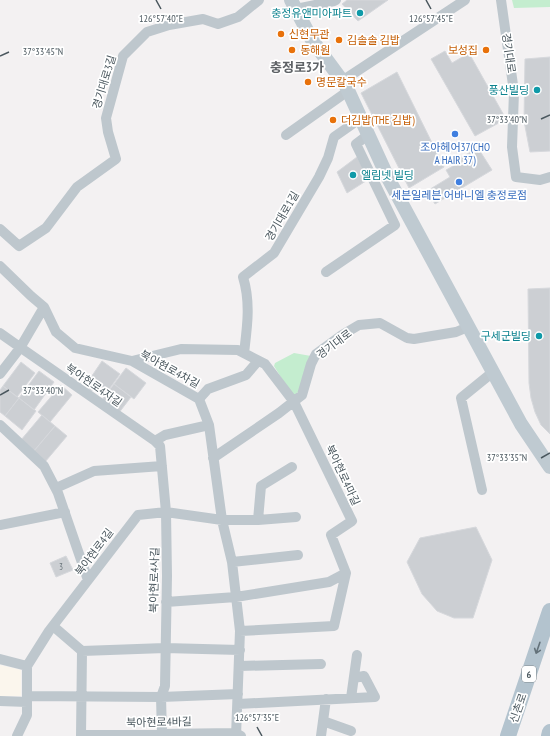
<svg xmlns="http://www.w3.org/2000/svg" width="550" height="736" font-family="'PT Sans Narrow','Noto Sans KR',sans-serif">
  <rect width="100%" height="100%" fill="#f3f1f2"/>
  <path fill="#fbf6ed" d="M0,665L21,670V696H0Z"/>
  <path fill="#c4edcf" d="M512,0H550V7L514,8Z
    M294,353L311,356L300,390L293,397L274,366L275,363Z"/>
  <path fill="#cccfd3" stroke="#d6d8dc" d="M347,0H388L358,21L342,4Z
    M445,51L452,63L469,53L506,119L475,136L431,59Z
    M550,57V151L530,152L524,121L525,59Z
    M397,72L444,167L409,188L361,93Z
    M478,148L492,170L435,204L427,191L450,177L446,170L462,161L460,158Z
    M357,157L369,179L347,193L337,172Z
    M550,288V434L541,425L535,412L531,398L529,383L528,289Z
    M102,361L120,374L105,395L103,393L102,395L93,389L92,391L85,386Z
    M21,362L35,373L17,397L3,386Z
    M126,368L146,383L134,399L114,384Z
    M39,371L54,382L34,410L19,398Z
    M114,384L131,397L118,414L101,401Z
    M61,385L72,395L50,422L38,412Z
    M3,386L19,398L5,416L0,412V390Z
    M19,398L36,411L22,430L5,416Z
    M42,415L55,426L34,451L21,440Z
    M55,426L67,436L45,462L33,452Z
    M476,527L492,560L473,618H454L437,611L422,594L407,562L420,538Z
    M66,556L73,570L56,577L50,563Z"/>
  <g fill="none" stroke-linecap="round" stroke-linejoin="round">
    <path stroke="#bec7cd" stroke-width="10" d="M501,0L514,92L512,147L516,177L540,180L550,177
      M296,9L334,1L336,0
      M342,81L465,0
      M286,135L348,91
      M0,229L19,246L46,228L77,187L116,159L108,132L106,118L123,56L147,32L169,25L203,19L218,24L238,17L259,0
      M0,266L31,296L44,307L56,332L75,348L132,361L199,399
      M326,272L395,225L356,144L368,135
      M0,333L24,350L155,441L160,446L166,512L167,576L165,686L161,697L162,734
      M244,353C247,328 251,303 243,277L274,253L319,177L328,158L334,137L361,118
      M132,361L181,349L238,350L265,364L294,402L352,521L331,535L346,573L334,626L240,631
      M0,374L20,348L44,307
      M199,399L209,425L222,520L232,562L240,631L236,736
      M199,399L208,389L246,375L258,361
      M0,425L44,466L58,493L88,580
      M155,441L165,435L209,425
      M213,458L279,413L302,395L311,364L316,354L342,335L359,325L380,323L407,338L414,339L456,332L468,327
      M56,488L94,471L162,466
      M482,490L461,398L493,372
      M258,520L261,486L292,467
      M0,525L65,512
      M232,562L298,555
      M166,602L236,597L329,582L346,573
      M53,626L82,651L81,736
      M82,651L165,648L240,650
      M0,659L27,666
      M239,666L321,664
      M27,696L161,697L238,694
      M351,698L357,655
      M0,701L27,702
      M238,704L375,697L364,676L354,678
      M323,721L351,731
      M82,735L236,733L241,736
      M17,736L27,715V666L49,631L138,515L166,512L222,520H258L296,517
      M321,736L326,699"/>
    <path stroke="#bfcad1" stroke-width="14" d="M291,0L312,40L346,86L388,178L521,424L550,467"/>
    <path stroke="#b3c3ce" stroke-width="16" d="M508,736L550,611
      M549,736L550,732"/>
  </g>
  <defs><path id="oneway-shaft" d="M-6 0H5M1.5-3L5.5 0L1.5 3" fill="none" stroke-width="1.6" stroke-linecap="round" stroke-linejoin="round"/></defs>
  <use stroke="#64727a" href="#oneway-shaft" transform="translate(538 648) rotate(109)"/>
  <path fill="none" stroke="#4a575e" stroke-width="1.5" d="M156,0L161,9M426,0L431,9M0,56L9,52M541,119L550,115M0,395L9,390M541,458L550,453M257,727L262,736"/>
  <g fill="#0f9aa8" stroke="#fff" stroke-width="1.5">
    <circle cx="360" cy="13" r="4"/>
    <circle cx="537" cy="90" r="4"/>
    <circle cx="353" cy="175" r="4"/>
    <circle cx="539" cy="336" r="4"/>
  </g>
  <g fill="#e8710a" stroke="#fff" stroke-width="1.5">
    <circle cx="281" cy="34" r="4"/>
    <circle cx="339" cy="40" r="4"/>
    <circle cx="292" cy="50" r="4"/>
    <circle cx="486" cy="50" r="4"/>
    <circle cx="308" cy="82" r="4"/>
    <circle cx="333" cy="120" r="4"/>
  </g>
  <g fill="#3f7fe0" stroke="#fff" stroke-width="1.5">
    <circle cx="455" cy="134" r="4"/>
    <circle cx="459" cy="182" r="4"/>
  </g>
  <g text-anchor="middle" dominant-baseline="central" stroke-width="3.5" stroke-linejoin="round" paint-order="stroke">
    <g font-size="9" fill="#6a757b">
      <text x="61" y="566">3</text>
    </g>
    <rect fill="#fff" stroke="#80898e" stroke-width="1" x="522" y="666" width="14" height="16" rx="3"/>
    <g font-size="10" font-weight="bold" fill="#4a575e">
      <text x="529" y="674">6</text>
    </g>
    <g font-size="11" fill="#0d838f" stroke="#fff" text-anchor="end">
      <text x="352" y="13">충정유앤미아파트</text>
      <text x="529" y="90">풍산빌딩</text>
      <text x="361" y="175" text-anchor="start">엘림넷 빌딩</text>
      <text x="531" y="336">구세군빌딩</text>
    </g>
    <g font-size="11" fill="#c56008" stroke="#fff" text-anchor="start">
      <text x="289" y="34">신현무관</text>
      <text x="347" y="40">김솔솔 김밥</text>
      <text x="300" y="50">동해원</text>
      <text x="478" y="50" text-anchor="end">보성집</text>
      <text x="316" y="82">명문칼국수</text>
      <text x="341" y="120">더김밥(THE 김밥)</text>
    </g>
    <g font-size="11" fill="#4a575e" stroke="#fff">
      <text transform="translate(509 53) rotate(82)">경기대로</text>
      <text transform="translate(104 82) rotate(-73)">경기대로3길</text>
      <text transform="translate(282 216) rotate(-60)">경기대로1길</text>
      <text transform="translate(334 344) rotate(-37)">경기대로</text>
      <text transform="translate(170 369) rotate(29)">북아현로4차길</text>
      <text transform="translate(94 385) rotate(35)">북아현로4자길</text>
      <text transform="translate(343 475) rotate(65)">북아현로4마길</text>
      <text transform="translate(94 552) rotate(-53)">북아현로4길</text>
      <text transform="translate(154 580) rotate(-89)">북아현로4사길</text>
      <text transform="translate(518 708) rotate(-71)">신촌로</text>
      <text transform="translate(159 722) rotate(-1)">북아현로4바길</text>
    </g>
    <g font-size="11" fill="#366cbe" stroke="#fff">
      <text x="455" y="147">조아헤어37(CHO<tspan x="455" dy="13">A HAIR 37)</tspan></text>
      <text x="459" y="195">세븐일레븐 어바니엘 충정로점</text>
    </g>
    <g font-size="13" font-weight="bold" fill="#5e6266" stroke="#fff">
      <text x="297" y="67">충정로3가</text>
    </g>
  </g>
  <g font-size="10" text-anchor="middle" fill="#4a575e" stroke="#fff" stroke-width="3.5" stroke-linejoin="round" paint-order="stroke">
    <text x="161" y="22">126°57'40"E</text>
    <text x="431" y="22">126°57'45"E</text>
    <text x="43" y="55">37°33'45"N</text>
    <text x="507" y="123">37°33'40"N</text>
    <text x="43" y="394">37°33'40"N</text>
    <text x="507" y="461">37°33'35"N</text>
    <text x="257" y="721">126°57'35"E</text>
  </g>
</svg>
